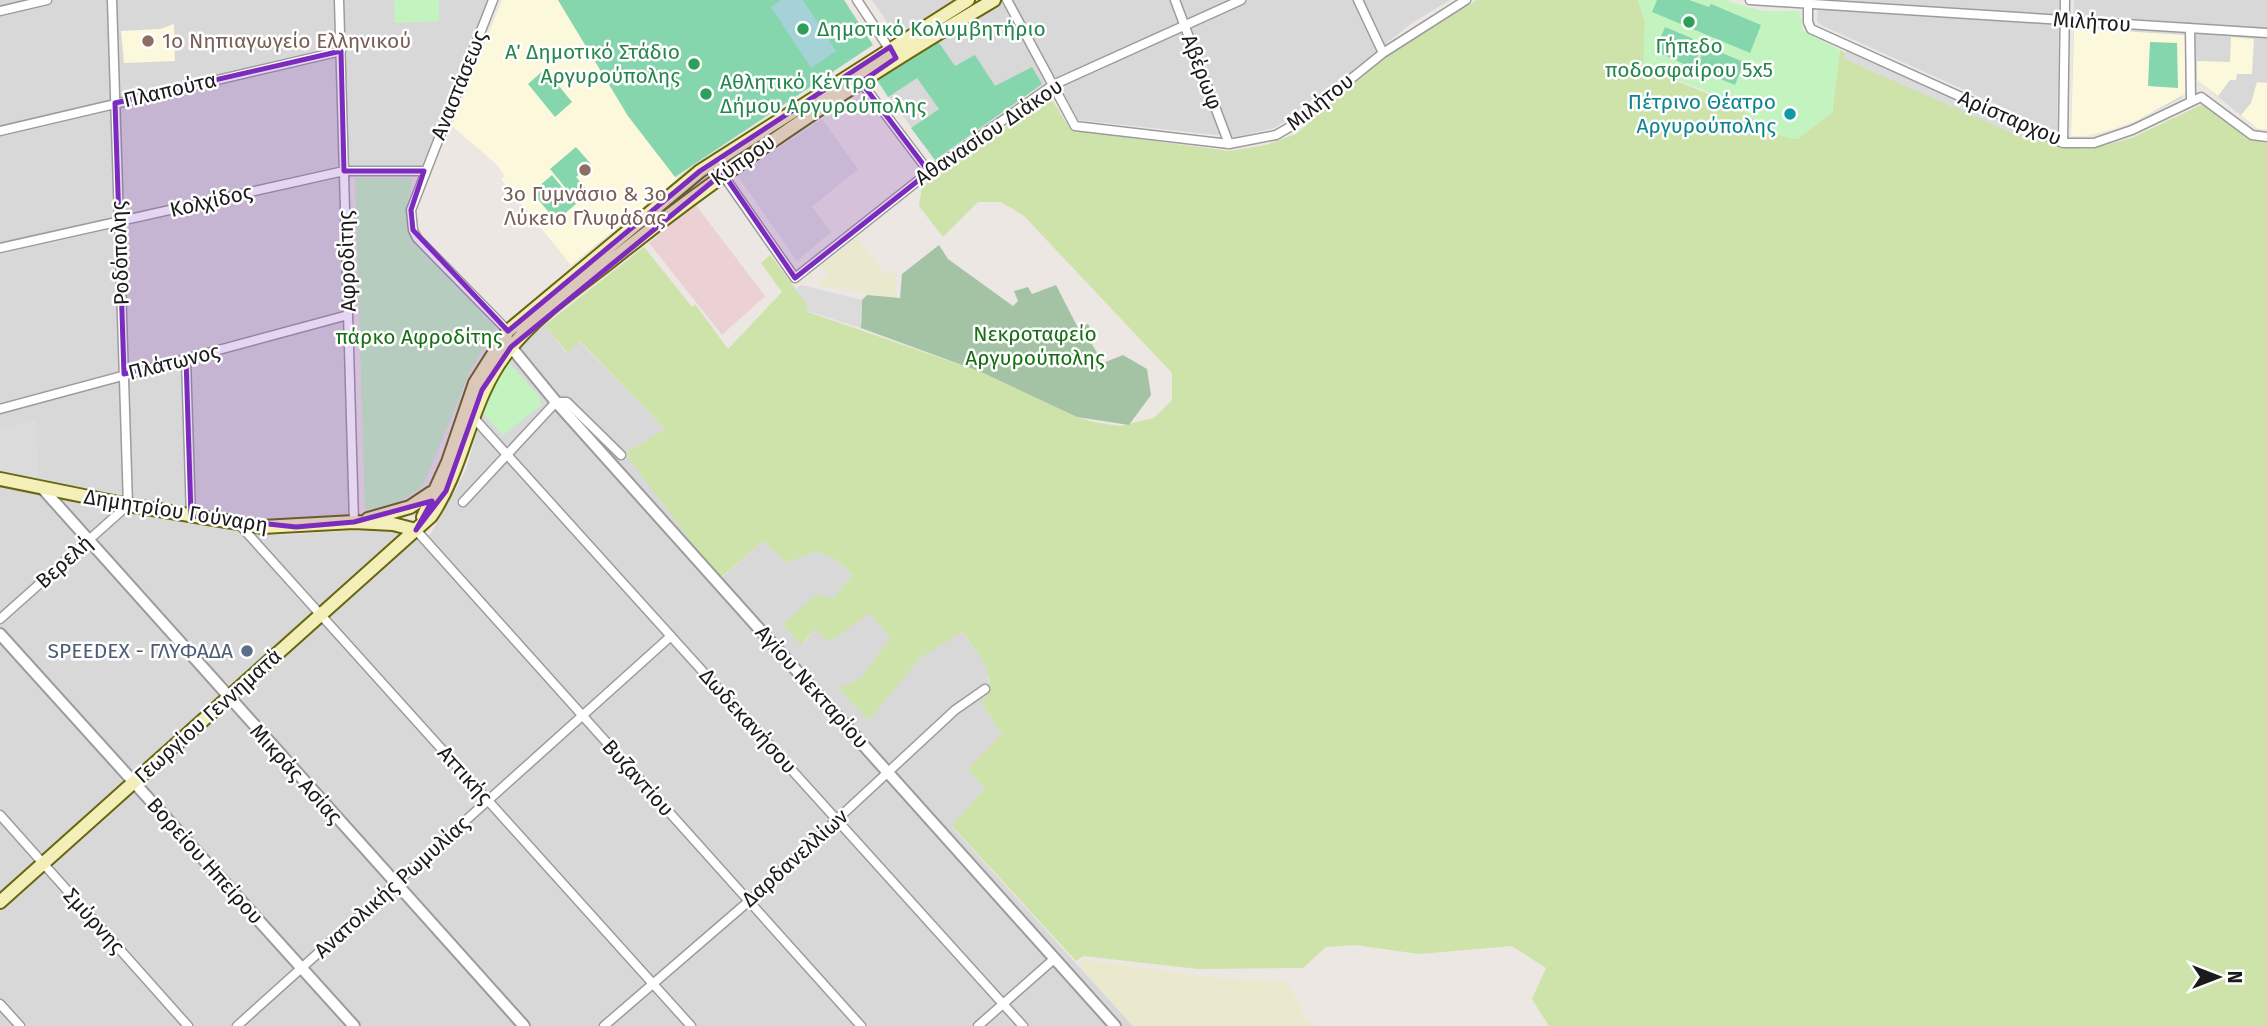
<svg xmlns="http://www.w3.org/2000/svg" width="2267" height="1026" font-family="'Fira Sans',sans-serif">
  <rect width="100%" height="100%" fill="#ece7e2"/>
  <path fill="#d9d8d8" d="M0,0H498L432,168H343L349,516L289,521L247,519L119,499L0,473Z
    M872,0H953L900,33L894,32Z
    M1005,0H1450L1412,23L1301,111L1274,128L1235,137L1078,120L1055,76L935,160L877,80Z
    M1818,0H2059L2057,132L1821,25L1817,22Z
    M2074,0H2267V129H2258L2197,80H2186L2182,98L2138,120L2086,136H2071Z
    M545,325L566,353L579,341L665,429L625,453L720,579L763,541L787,563L816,551L835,559L853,575L832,599L802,645L815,629L829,641L870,612L890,638L860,679L868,720L920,658L961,631L988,666L989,694L982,704L1002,734L968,769L985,788L952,827L1133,1026H0V485L108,508L280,535L376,529L430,535L465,472L484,409L506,367L528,339Z"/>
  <path fill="#ecd1d4" d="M695,204L765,296L722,335L649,243Z"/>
  <path fill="#fcf8db" d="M502,0H558L628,116L677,179L571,265L501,179L505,176L496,164L452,126Z
    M174,24L175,61L124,63L121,31L160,29Z
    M2074,28L2185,35V94L2138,120L2114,129L2086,136H2071Z
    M2231,37L2254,39L2252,74H2237L2236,80H2230L2218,96L2197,80V61L2230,62Z
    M2257,82L2267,83V129H2258L2241,115L2251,103Z"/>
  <path fill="#eae9ce" d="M857,238L888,276L894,271L896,274V298H876L875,295L817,285L829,275L822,266Z
    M1085,960L1227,979L1287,981L1305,1017L1316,1026H1133L1079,965Z"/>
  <path fill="#cde3aa" d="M1477,0H1638L1645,22L1644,68L1736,105L1773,134L1832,113L1840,50L1845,53V59L2025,138L2028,134L2060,147L2091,149L2132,138L2203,104L2248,139L2267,143V1026H1549L1532,999L1546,968L1512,946L1419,954L1355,945L1326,947L1303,968L1198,969L1083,956L1076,961L952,826L985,788L968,769L1002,734L982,704C1001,676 979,654 962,632L920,658L869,720L838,688L860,679L890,638L870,613L829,642L815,629L801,645L783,624L817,594L832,599L853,575L835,559L816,551L787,563L763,541L719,579L625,453L665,429L580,341L567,353L545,325L644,247L692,307L695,304L728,349L782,292L761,263L770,255L807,304L808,312L981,372L1077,417L1093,422L1120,426L1154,418L1172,400V373L1024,216L1001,202H978L943,237L919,206L922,186L1049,95L1071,130L1229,151L1266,145L1296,134L1384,58Z"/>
  <path fill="#a4c3a5" d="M939,245L948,259L1013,306L1018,301L1014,291L1028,287L1032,294L1056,285L1078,328L1088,324L1091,329L1086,334L1103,363L1123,355L1147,369L1151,395L1129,425L1077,417L981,372L861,328L862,300L867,295L900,298L902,274Z"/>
  <path fill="#c3f4c0" d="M394,0H439V21L395,23Z
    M1638,0H1724L1763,11H1800L1803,31L1840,50L1832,113L1798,139C1771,138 1758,119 1736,106C1709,89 1673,80 1643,68L1645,22Z
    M355,178H413C407,203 402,220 415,243L497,329L471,369L423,486L396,504L365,510Z
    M509,363L539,396L541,405L503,435L483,413L493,387Z"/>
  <path fill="#85d6ad" d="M558,0H844L873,45L675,177L628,116Z
    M1657,0H1689L1709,7L1711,4L1761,25L1750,53L1652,12Z
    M1665,27L1703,43L1693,68L1655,51Z
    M937,40L955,66L975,55L995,86L1032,67L1042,84L935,160L911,128L939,109L917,78L888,97L877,80Z
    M2150,42L2177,43L2178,88L2148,86Z
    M1705,46L1744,62L1735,85L1696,69Z
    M545,69L572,102L555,117L528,84Z
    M576,147L591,164L576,177L590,193L578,203L550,169Z
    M552,175L576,204L556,221L532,192Z"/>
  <path fill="#dbdbdb" d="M1846,50L2014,127L2027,136L2026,139L1844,59Z
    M822,119L858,169L812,207L831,232L797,261L737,175Z
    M801,285L862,300L861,328L807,311V304L795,290Z
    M36,419L38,480L0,472V428Z"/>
  <path fill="#a5d2d7" d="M781,0H803L836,51L811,68L771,7Z"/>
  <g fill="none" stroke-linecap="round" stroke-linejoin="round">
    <g stroke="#9c9c9c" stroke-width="11">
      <path id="minor" d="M339,0L354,522
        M493,0L411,210L413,230L417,238L508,331
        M857,0L892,53
        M1007,0L1075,126L1229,144L1276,135L1295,124L1383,53L1466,0
        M1175,0L1229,144
        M1358,0L1383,53
        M1750,0L2267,33
        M1808,0V22L1811,29L2063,143H2094L2132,130L2201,97L2252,135L2267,137
        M0,11L47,0
        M2190,28L2191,99
        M861,82L929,172
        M0,131L341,51
        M2063,143L2065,0
        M714,162L795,278L929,172L1053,85L1241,0
        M0,248L344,171H424
        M186,359L191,516
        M0,409L348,315
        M473,417L1023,1026
        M463,502L556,402H567L621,455
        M239,524L691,1026
        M416,530L861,1026
        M0,619L128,505L112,0
        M0,815L188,1026
        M0,1004L20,1026
        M237,1026L671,636
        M604,1026L749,901L955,710L985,689
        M978,1026L1054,959"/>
    </g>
    <g stroke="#9c9c9c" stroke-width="14">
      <path id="tertiary" d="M510,342L511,347L556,402L1115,1026
        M43,489L524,1026
        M0,634L354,1026"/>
    </g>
    <g stroke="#68670d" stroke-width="16">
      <path id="secondary" d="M0,479L128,505L262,527L354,522L393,524L416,530
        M423,517L448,462L475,383L508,331L700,171L968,0
        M368,519L410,507L431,493
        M0,902L431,516C466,464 469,399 509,350C538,313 581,285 617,256C736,161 863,77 994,0"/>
    </g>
    <use href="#minor" stroke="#fff" stroke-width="8"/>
    <use href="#tertiary" stroke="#fff" stroke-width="10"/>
    <use href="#secondary" stroke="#f4efb8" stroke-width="12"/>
  </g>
  <path fill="#7b2cbf" fill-opacity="0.2" stroke="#7b2cbf" stroke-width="5" stroke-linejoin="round" d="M890,47L896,58L861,82L929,172L795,278L723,173L511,347L482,390L446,491L416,530L432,501L354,522L296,527L191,516L186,359L124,374L115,103L341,51L344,171H424L411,210L413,230L508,331L700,171Z"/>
  <g fill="#2e9e5b" stroke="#fff" stroke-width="2.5">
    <circle cx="1689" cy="22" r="7"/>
    <circle cx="803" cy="29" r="7"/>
    <circle cx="694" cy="64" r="7"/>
    <circle cx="706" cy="94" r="7"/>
  </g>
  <g fill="#8d6e63" stroke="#fff" stroke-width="2.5">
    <circle cx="148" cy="41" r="7"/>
    <circle cx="585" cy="170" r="7"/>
  </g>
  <circle fill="#0f9aa8" stroke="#fff" stroke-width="2.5" cx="1790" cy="114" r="7"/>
  <circle fill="#5c6f8a" stroke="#fff" stroke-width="2.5" cx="247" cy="651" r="7"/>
  <g text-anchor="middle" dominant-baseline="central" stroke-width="5" stroke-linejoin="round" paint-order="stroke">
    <g font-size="21" fill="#1b1b1b" stroke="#fff">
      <text transform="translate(2092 22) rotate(4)">Μιλήτου</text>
      <text transform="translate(1202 72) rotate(69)">Αβέρωφ</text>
      <text transform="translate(459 85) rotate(-68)">Αναστάσεως</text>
      <text transform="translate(170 90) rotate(-13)">Πλαπούτα</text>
      <text transform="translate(1320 102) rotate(-38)">Μιλήτου</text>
      <text transform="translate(2010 118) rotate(23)">Αρίσταρχου</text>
      <text transform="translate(989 132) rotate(-34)">Αθανασίου Διάκου</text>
      <text transform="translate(743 160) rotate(-35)">Κύπρου</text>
      <text transform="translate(211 201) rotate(-13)">Κολχίδος</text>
      <text transform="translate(120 253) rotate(-92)">Ροδόπολης</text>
      <text transform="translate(347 261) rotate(-92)">Αφροδίτης</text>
      <text transform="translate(174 362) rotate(-14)">Πλάτωνος</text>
      <text transform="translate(176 511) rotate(9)">Δημητρίου Γούναρη</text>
      <text transform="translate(64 562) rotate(-42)">Βερελή</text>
      <text transform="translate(812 687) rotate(48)">Αγίου Νεκταρίου</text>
      <text transform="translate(208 716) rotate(-42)">Γεωργίου Γεννηματά</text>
      <text transform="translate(748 721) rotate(48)">Δωδεκανήσου</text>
      <text transform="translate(296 774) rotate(48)">Μικράς Ασίας</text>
      <text transform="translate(465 775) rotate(48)">Αττικής</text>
      <text transform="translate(638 778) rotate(48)">Βυζαντίου</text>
      <text transform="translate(795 858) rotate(-42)">Δαρδανελλίων</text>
      <text transform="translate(205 861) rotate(48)">Βορείου Ηπείρου</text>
      <text transform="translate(392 887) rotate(-42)">Ανατολικής Ρωμυλίας</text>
      <text transform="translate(94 921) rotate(48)">Σμύρνης</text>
    </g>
    <g font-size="21" fill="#27864d" stroke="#fff" text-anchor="start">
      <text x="817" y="29">Δημοτικό Κολυμβητήριο</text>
      <text x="1689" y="46" text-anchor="middle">Γήπεδο<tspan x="1689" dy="24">ποδοσφαίρου 5x5</tspan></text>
      <text x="680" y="52" text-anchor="end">Α΄ Δημοτικό Στάδιο<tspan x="680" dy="24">Αργυρούπολης</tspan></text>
      <text x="720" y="82">Αθλητικό Κέντρο<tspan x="720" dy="24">Δήμου Αργυρούπολης</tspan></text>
    </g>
    <g font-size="21" fill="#785e54" stroke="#fff" text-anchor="start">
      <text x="162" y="41">1ο Νηπιαγωγείο Ελληνικού</text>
      <text x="585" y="194" text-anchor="middle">3ο Γυμνάσιο &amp; 3ο<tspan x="585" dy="24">Λύκειο Γλυφάδας</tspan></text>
    </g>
    <g font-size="21" fill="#0d838f" stroke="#fff" text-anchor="end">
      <text x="1776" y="102">Πέτρινο Θέατρο<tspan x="1776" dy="24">Αργυρούπολης</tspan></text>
    </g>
    <g font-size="21" fill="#176f13" stroke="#fff">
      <text x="1035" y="334">Νεκροταφείο<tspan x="1035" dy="24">Αργυρούπολης</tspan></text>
      <text x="419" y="337">πάρκο Αφροδίτης</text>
    </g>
    <g font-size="21" fill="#4e5e75" stroke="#fff" text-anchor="end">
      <text x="233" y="651">SPEEDEX - ΓΛΥΦΑΔΑ</text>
    </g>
  </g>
  <g transform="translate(2218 977) rotate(90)" stroke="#ffffff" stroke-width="5" paint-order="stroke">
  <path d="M0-5L12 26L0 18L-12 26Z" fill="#1b1b1b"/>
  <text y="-10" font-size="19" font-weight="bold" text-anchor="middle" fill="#1b1b1b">N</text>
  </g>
</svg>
